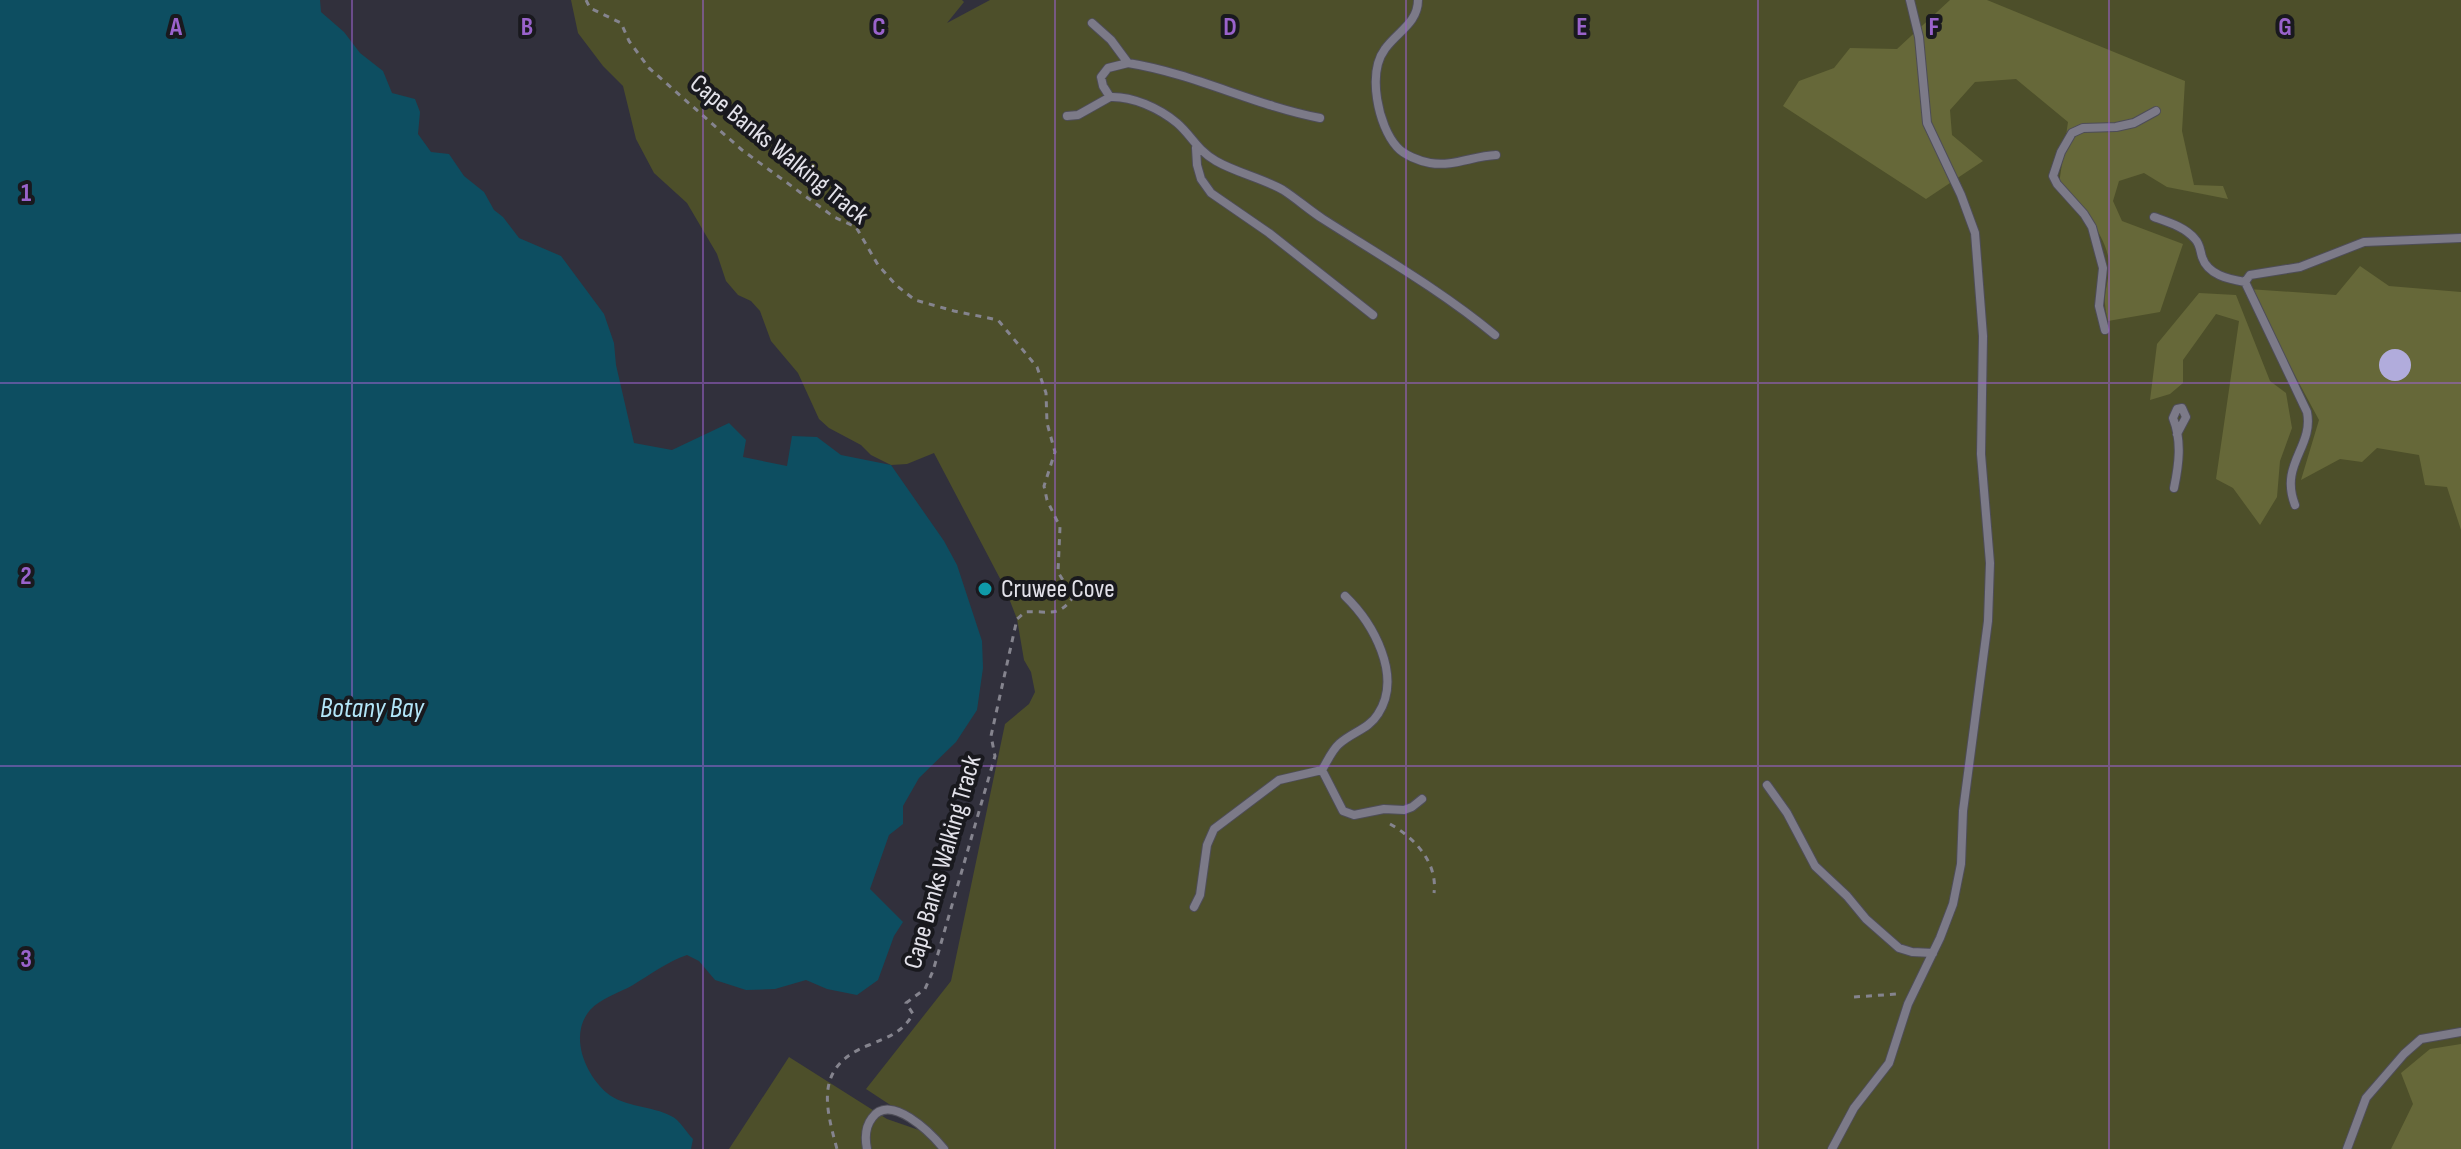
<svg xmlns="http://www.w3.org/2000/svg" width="2461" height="1149" font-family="'Sofia Sans Condensed',sans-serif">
  <rect width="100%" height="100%" fill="#31303c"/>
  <path fill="#4d4f2a" d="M571,0H962L964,2L947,23L990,0H2461V1149H729L789,1057L887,1119L939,1137L866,1089L951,981L1005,724L1029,704L1035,692L1031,672L1024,660L1017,619L1005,588L934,453L907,464L891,465L871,455L861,445L829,428L819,419L798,373L771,341L760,311L751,301L738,295L726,281L717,254L687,203L654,173L636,139L623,86L603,66L578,33Z"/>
  <path fill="#666839" d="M1950,0H1987L2185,81L2182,131L2194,185L2223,186L2228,199L2167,187L2144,173L2119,181L2113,201L2122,221L2183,244L2160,312L2108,321C2102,295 2106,295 2109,271C2112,238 2079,206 2059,184L2068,122L2016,79L1975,82L1950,110L1952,135L1983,161L1926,199L1783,106L1799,81L1834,68L1850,48L1897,49Z
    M2360,266L2389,286L2461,292V530L2447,487L2425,485L2419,455L2377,448L2362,462L2340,459L2301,480L2319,420L2248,289L2336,295Z
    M2199,293L2236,295L2270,381L2286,393L2292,428L2280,461L2277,497L2260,525L2233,488L2216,479L2239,321L2216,314L2183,360V383L2170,394L2150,400L2157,344Z
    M2461,1044V1149H2391L2413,1104L2401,1073L2430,1049Z"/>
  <path fill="#0d4e61" d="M0,0H320L321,12L344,32L360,53L383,71L392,93L415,99L420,112L418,134L431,152L449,154L464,176L484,192L494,210L503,217L519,238L561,256L604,314L614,343L616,365L634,443L672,450L729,423L746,440L743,457L787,466L792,436L817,437L841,455L891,465L944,541L957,565L982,641L983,668L977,710L956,742L919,778L903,806V824L889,835L870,889L903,922L894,936L878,980L857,995L827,989L806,980L775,989L746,990L715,980L699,961L687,955C667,962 651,974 633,985C619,993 601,998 590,1010C568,1036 586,1075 607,1093C623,1107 653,1106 671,1116C680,1120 686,1132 693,1139L691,1149H0Z"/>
  <path fill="#b1acdc" d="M2379 365a16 16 0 1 1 32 0a16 16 0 1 1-32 0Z"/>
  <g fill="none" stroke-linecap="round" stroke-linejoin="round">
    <g stroke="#4e4d57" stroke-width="10">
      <path id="service" d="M1418,0C1418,23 1397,32 1385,49C1367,73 1378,126 1397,147C1404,155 1419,161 1430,163C1453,167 1473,156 1496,155
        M1128,63C1196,74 1253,105 1320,118
        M1110,97C1132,96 1159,108 1177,123C1192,136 1197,150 1216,161C1237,173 1262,178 1283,190C1297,199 1309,210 1323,219C1381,256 1442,291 1495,335
        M1067,116L1078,115L1110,97L1103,86L1101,77L1108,68L1128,63L1111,40L1092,23
        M1196,148L1197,165L1201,179L1211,193L1269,233L1373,315
        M2154,217C2168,222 2185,227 2195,239C2200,244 2200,250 2202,257C2208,275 2228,279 2245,282
        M2105,330L2099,306L2103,268L2092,227L2084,214L2057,184L2053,176L2061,152L2072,133L2083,128L2116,127L2134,123L2156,111
        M2174,488C2179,464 2182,441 2173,418L2177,409L2182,408L2186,417L2177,434
        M2295,505C2279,464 2314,447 2307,412L2245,282L2250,275L2300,267L2364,242L2461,238
        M1345,596C1373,623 1403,676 1378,714C1369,729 1352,732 1339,744C1332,750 1327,762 1322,770L1343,811L1354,815L1384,809L1404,810L1412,807L1422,799
        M1767,785L1787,813L1815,866L1847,896L1866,919L1899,948L1912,952L1933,953
        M1194,907L1200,895L1207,845L1214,829L1279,780L1322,770
        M867,1149C865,1139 865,1127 872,1118C890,1092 931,1133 944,1149
        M1832,1149L1854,1108L1889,1063L1908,1004L1940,938L1953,904L1961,864L1963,811L1988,621L1990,563L1981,454L1983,336L1975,233L1961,195L1927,123L1919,37L1910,0
        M2347,1149L2366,1098L2404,1054L2421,1039L2461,1032"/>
    </g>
    <path stroke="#85848e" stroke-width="3" stroke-dasharray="6 6" stroke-linecap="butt" d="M586,0L590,8L621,23L629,41L649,68L742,150L834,217L856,227L878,265L897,286L915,300L954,311L998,320L1037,367L1046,393L1047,423L1055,452L1044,486L1047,500L1060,527L1058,572L1073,597C1058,619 1048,610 1025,612L1017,619L991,736L995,756L933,971L925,989L906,1003L913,1014C902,1033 888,1037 869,1045C816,1066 824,1102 837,1149
      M1390,824C1415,838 1438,863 1434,893
      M1854,997L1897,994"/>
    <use href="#service" stroke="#7c7a88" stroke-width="8"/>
  </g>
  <path fill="none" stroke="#9a63cc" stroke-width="2" stroke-opacity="0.55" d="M352,0V1149M703,0V1149M1055,0V1149M1406,0V1149M1758,0V1149M2109,0V1149M0,383H2461M0,766H2461"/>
  <circle fill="#0f9aa8" stroke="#19191e" stroke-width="3" cx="985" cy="589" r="8"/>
  <g text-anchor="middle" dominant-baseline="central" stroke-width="8" stroke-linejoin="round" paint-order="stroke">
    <g font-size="26" fill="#e3e2ea" stroke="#19191e">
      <text transform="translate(779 150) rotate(39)">Cape Banks Walking Track</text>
      <text transform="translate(943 862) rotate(-74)">Cape Banks Walking Track</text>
    </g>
    <g font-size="26" fill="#e3e2ea" stroke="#19191e" text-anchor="start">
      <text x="1001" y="589">Cruwee Cove</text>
    </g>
    <g font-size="28" font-style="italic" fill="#b3e6f9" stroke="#19191e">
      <text x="372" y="708">Botany Bay</text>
    </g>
  </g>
  <g font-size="26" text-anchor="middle" font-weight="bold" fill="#9a63cc" stroke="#19191e" stroke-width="8" stroke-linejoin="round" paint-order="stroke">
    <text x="176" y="35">A</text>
    <text x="527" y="35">B</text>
    <text x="879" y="35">C</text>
    <text x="1230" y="35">D</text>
    <text x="1582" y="35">E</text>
    <text x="1934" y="35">F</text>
    <text x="2285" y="35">G</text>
    <text x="26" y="201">1</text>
    <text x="26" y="584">2</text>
    <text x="26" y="967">3</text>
  </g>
</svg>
